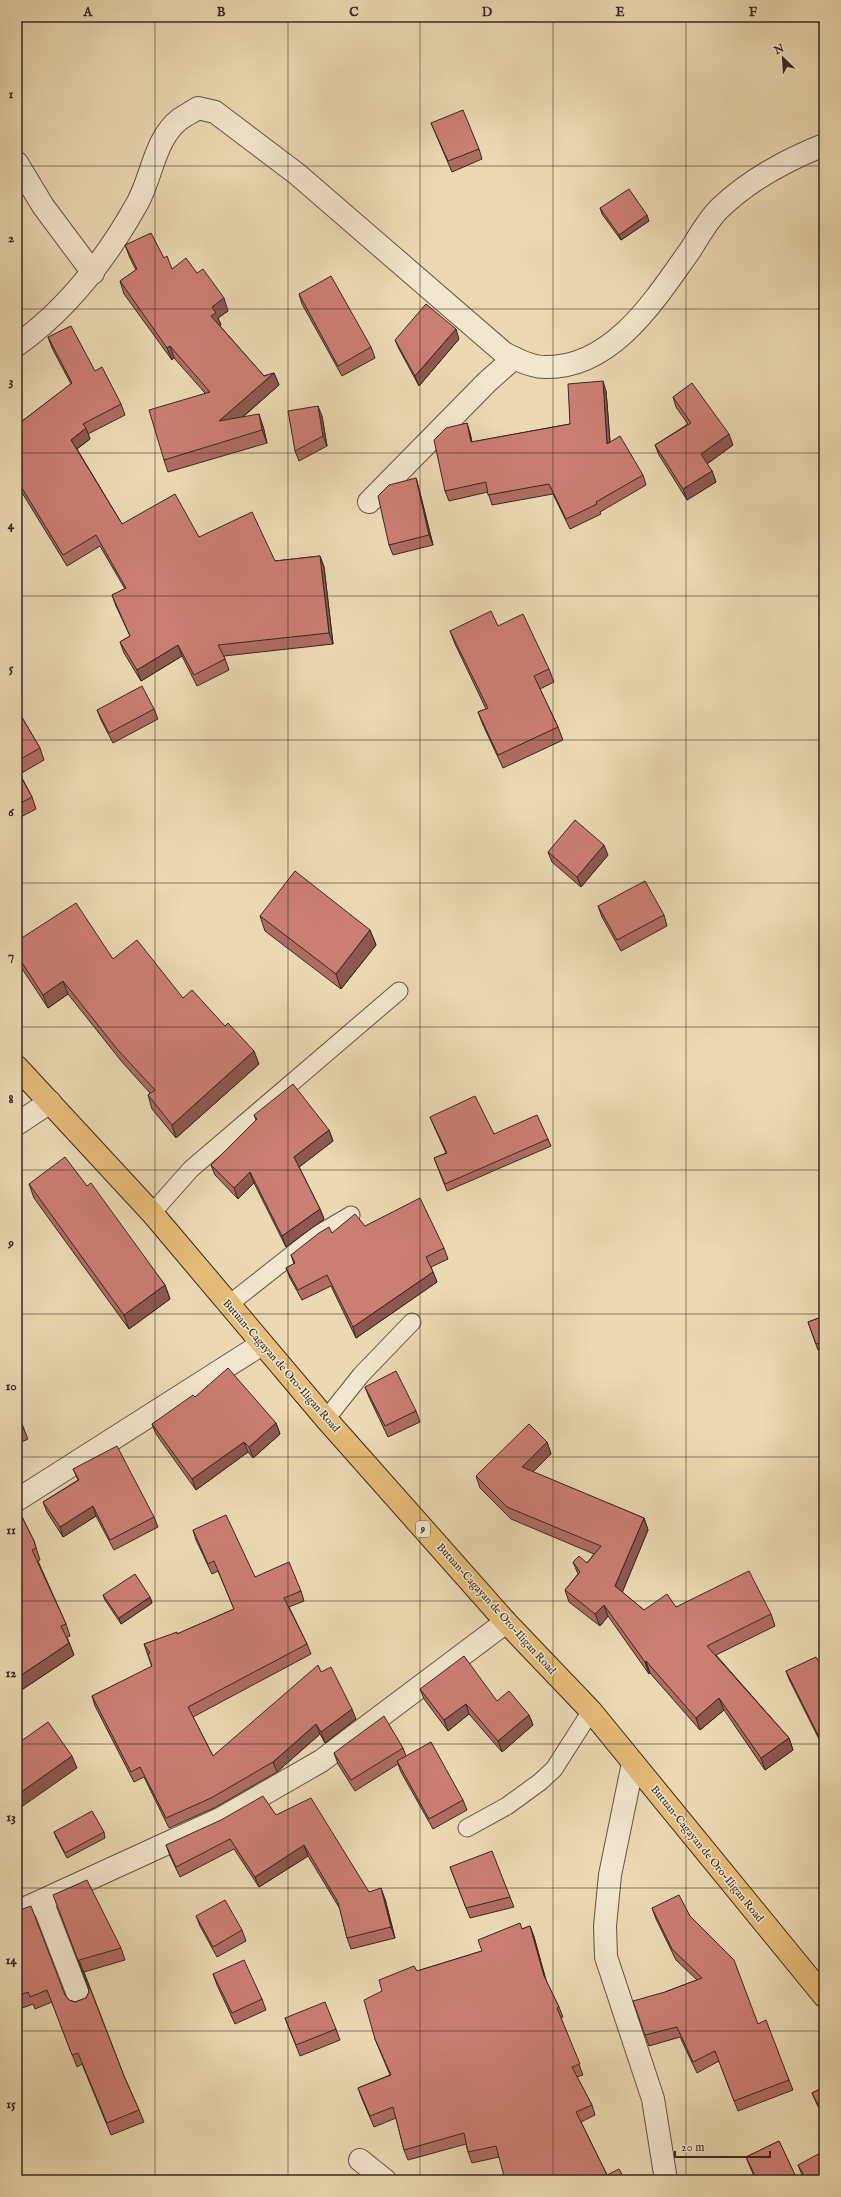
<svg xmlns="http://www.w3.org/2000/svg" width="841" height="2197" font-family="'IM FELL English',serif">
  <rect width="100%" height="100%" fill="#ecd9b3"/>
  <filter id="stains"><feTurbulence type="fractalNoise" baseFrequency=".005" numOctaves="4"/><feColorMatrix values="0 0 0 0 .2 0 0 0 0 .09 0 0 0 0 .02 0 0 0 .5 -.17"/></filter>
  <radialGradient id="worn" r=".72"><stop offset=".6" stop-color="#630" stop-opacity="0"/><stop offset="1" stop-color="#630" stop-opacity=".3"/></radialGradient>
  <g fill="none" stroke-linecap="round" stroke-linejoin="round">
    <g stroke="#635444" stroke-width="19">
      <path id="service" d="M152,1213L191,1169L399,991
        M228,1305L317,1235L351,1215
        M326,1419L361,1375L412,1322
        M467,1828L507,1806L540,1782L554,1769L591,1711"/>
    </g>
    <g stroke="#635444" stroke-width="24">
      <path id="minor" d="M17,163L43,206L93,273
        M369,502L487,382L514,358
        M17,1124L50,1102
        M17,1500L262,1344
        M633,1763L610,1875L605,1926L606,1957L653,2099L666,2180
        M42,1901L81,2002
        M17,1912L220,1819L321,1761L506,1622
        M360,2160L385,2180"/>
    </g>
    <g stroke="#635444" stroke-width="24">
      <path id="tertiary" d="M17,345C69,308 107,258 138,202C152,176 155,138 180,119C186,115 192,112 198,108L215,112L297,174L504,353C515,359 534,368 547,367C614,367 656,298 691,249C699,236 708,220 719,209C749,180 786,160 824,145"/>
    </g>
    <g stroke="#35281f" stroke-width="24">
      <path id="trunk" d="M17,1067L152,1213L326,1419L506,1622L591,1711L824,1996"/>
    </g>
    <use href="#service" stroke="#f3e6ce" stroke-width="17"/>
    <use href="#minor" stroke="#f3e6ce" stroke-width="22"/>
    <use href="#tertiary" stroke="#f3e6ce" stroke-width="22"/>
    <use href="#trunk" stroke="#e6bc7a" stroke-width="22"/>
  </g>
  <path fill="#af6c63" stroke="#35281f" d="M431,123L479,149L482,159L452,172Z
    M600,208L649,221L621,240L602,214Z
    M125,245L164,258L172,269L197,273L228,311L218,318L221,325L220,326L264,376L274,373L279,385L243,417L263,426L267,443L168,472L164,460L205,393L174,358L172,360L124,294L120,281L136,270L130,258Z
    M299,294L371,347L375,358L342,376L302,304Z
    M48,337L95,371L121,404L125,415L88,434L90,439L77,449L122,524L199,537L275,561L320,556L324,567L333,644L224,656L229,670L197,686L182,656L141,681L124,653L120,642L130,636L116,606L112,595L125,589L100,546L67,566L21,491L17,494V425L71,384L52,348Z
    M459,339L419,386L399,349L395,340Z
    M606,391L610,442L643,475L646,485L600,512L601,514L570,529L553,494L492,505L488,492L449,501L445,491L470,433L472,442L570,424Z
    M673,397L733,445L707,464L712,471L716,482L687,500L659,455L655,445L688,424L676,407Z
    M322,416L327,446L299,461L295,451Z
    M416,478L419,489L433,545L393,555L389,545Z
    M498,626L549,669L554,682L540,689L558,727L563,740L503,768L483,725L478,712L486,709L455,644L450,631Z
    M17,709L40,748L44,760L20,774L32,797L36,809L17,819Z
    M154,709L158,719L113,743L101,720L97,710Z
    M548,852L608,855L581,887L552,862Z
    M598,906L664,915L667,926L621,951L602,917Z
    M260,916L370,930L376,945L341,989L265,931Z
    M17,941L113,959L183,998L259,1064L176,1138L152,1109L148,1095L150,1093L122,1062L68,994L48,1008L17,961Z
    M254,1115L329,1130L333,1141L299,1167L320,1209L324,1219L286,1247L254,1183L238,1199L215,1175L211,1165L256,1120Z
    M430,1117L494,1134L548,1139L551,1146L447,1191L434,1158L446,1153L433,1124Z
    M29,1184L87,1186L165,1285L170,1299L129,1329L34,1198Z
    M332,1233L444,1248L448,1259L431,1267L437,1282L356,1338L331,1286L302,1300L290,1278L286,1268L294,1264L291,1255Z
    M824,1316V1348L818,1350L808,1322Z
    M365,1387L416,1411L420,1422L388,1437L369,1397Z
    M195,1397L276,1423L280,1434L253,1458L248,1452L196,1490L156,1434L152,1424Z
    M17,1412L28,1439L17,1444Z
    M547,1442L551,1454L533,1472L644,1518L648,1530L622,1592L644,1610L676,1607L771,1614L775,1626L716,1655L789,1738L793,1750L765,1770L724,1710L700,1730L650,1673L649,1674L608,1616L600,1626L569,1602L565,1590L578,1574L573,1562L587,1563L594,1554L511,1519L480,1488L476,1476Z
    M73,1469L154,1517L158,1527L114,1550L96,1516L63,1537L47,1512L43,1502L78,1480Z
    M17,1507L34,1541L40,1560L38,1561L66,1624L70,1636L67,1637L74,1655L17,1693Z
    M193,1530L255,1577L301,1591L304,1601L289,1607L307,1644L311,1654L193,1717L213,1756L321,1672L356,1719L325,1743L320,1734L277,1772L214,1808L169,1828L144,1777L134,1782L95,1706L92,1696L152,1667L144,1644L177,1634L234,1609L218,1571L212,1574L196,1540Z
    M103,1595L150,1597L152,1603L121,1624L105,1600Z
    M786,1671L824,1672V1749L789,1679Z
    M420,1689L497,1701L529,1715L533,1725L502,1752L469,1714L448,1731L424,1699Z
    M17,1695L19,1702L17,1703Z
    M403,1748L406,1756L463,1800L467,1810L433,1829L401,1772L398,1764L355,1791L338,1764L334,1753Z
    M276,1815L369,1892L385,1899L395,1938L351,1949L347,1938L340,1909L308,1856L259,1887L234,1849L180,1877L170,1856L166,1845Z
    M54,1832H104L105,1838L67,1858L56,1837Z
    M450,1867L510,1897L514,1907L470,1918Z
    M17,1883L22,1896L17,1899Z
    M58,1907L121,1948L125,1960L84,1972L124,2076L139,2110L144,2122L111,2135L82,2064L77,2067L52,2002L35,2009L33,2004L17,2010V1911L65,1995L69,2000L75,2002L86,1998L89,1992L88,1987Z
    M652,1908L690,1916L758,2024L789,2080L793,2090L738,2111L719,2061L697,2073L680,2037L649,2046L645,2035L665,1992L697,1980L676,1960L656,1919Z
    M196,1916L242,1930L246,1941L217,1957L200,1926Z
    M530,1926L534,1937L546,1981L559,2007L563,2017L561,2018L583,2075L577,2077L592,2105L595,2115L581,2122L607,2175L625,2180L499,2157L472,2163L468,2152L466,2144L408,2160L404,2150L396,2118L374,2127L362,2099L358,2088L390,2075L375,2039L382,1991L417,1971L482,1951L522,1929Z
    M213,1974L262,1999L266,2010L235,2024L217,1985Z
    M285,2018L336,2029L340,2040L300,2056Z
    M824,2087V2119L816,2102L812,2093Z
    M779,2141L797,2180H756L750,2167L746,2157Z
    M798,2165L824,2180H805L802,2175Z"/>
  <path fill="#8e5850" stroke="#35281f" d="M647,215L649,221L621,240L619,235Z
    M224,298L228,311L218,318L221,325L216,329L211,316L212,307Z
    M456,329L459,339L419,386L415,376Z
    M170,346L174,358L172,360L167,348Z
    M274,373L279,385L224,433L219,421Z
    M603,381L606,391L611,454L607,444Z
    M318,406L322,416L327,446L323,436Z
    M259,414L263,426L267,443L262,430Z
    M467,423L470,433L474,452L471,442Z
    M86,428L90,439L75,450L71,440Z
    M729,434L733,445L705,465L701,454Z
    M712,471L716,482L687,500L683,489Z
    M416,478L419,489L433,545L429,535Z
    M17,480L21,491L17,494Z
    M320,556L324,567L333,644L329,633Z
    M178,645L182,656L141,681L137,670Z
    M604,845L608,855L581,887L577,877Z
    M370,930L376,945L341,989L336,974Z
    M63,981L68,994L48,1008L43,995Z
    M254,1051L259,1064L176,1138L172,1125Z
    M329,1130L333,1141L298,1168L294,1157Z
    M250,1172L254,1183L238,1199L234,1188Z
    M320,1209L324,1219L286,1247L282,1236Z
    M433,1272L437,1282L356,1338L353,1327Z
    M165,1285L170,1299L129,1329L124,1315Z
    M276,1423L280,1434L253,1458L249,1447Z
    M244,1442L248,1452L196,1490L192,1479Z
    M547,1442L551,1454L526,1479L522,1467Z
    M93,1506L96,1516L63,1537L60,1527Z
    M644,1518L648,1530L620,1598L615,1586Z
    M150,1597L152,1603L121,1624L119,1618Z
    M604,1605L608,1616L600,1626L595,1614Z
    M69,1643L74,1655L17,1693V1678Z
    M646,1661L650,1673L649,1674L645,1662Z
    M719,1698L724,1710L700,1730L696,1718Z
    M466,1704L469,1714L448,1731L444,1720Z
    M352,1709L356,1719L325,1743L321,1732Z
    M529,1715L533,1725L502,1752L498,1741Z
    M316,1724L320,1734L277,1772L273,1762Z
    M789,1738L793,1750L765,1770L761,1758Z
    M72,1756L77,1768L17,1810V1795Z
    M304,1845L308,1856L259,1887L255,1877Z
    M381,1888L385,1899L395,1938L391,1927Z
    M530,1926L534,1937L548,1987L544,1976Z"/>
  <path fill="#cb7e73" stroke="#35281f" d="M463,110L479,149L448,161L431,123Z
    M629,189L647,215L619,235L600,208Z
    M151,233L164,258L167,256L172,269L186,258L197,273L203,269L224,298L212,307L216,313L211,316L264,376L274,373L219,421L259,414L262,430L164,460L149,410L210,392L170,346L167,348L120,281L137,269L125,245Z
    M331,276L371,347L338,366L299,294Z
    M426,304L456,329L415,376L395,340Z
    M71,326L95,371L102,367L121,404L83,424L86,428L71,440L122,524L175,494L199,537L252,512L275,561L320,556L329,633L218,645L225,659L194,675L178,645L137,670L120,642L130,636L112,595L126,588L96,535L63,555L17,480V425L72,383L48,337Z
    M603,381L607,444L620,436L643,475L596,502L597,504L566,519L549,484L488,495L486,482L445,491L434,440L446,428L467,423L471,442L570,424L568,384Z
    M692,383L729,434L701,454L712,471L683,489L655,445L691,423L673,397Z
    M318,406L323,436L295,451L288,411Z
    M416,478L429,535L389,545L378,496L389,485Z
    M491,611L498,626L523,614L549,669L534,676L558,727L498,755L478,712L488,708L450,631Z
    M142,686L154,709L109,733L97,710Z
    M17,709L40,748L17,761Z
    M17,770L32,797L17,805Z
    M575,820L604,845L577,877L548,852Z
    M295,871L370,930L336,974L260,916Z
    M645,881L664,915L617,940L598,906Z
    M76,903L113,959L137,940L183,998L192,990L225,1026L228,1023L254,1051L172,1125L148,1095L155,1090L117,1049L63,981L43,995L17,955V941Z
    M293,1084L329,1130L294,1157L320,1209L282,1236L250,1172L234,1188L211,1165L257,1119L254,1115Z
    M475,1096L494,1134L537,1115L548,1139L445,1184L434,1158L447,1153L430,1117Z
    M65,1157L87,1186L91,1183L165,1285L124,1315L29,1184Z
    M420,1198L444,1248L426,1257L433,1272L353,1327L327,1275L298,1290L286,1268L295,1263L291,1255L319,1233L329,1227L332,1233L355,1214L365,1226Z
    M824,1316V1341L816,1344L808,1322Z
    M228,1368L276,1423L249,1447L244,1442L192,1479L152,1424L193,1395L195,1397Z
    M396,1371L416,1411L385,1426L365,1387Z
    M17,1412L24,1429L17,1432Z
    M529,1424L547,1442L522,1467L644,1518L615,1586L644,1610L667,1594L676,1607L749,1571L771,1614L707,1646L789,1738L761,1758L719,1698L696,1718L646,1661L645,1662L604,1605L595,1614L565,1590L580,1572L573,1562L579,1556L587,1563L601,1546L507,1507L476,1476Z
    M117,1446L154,1517L110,1540L93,1506L60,1527L43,1502L79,1480L73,1469Z
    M17,1507L34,1541L36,1548L32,1550L66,1624L61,1626L69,1643L17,1678Z
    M226,1515L255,1577L289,1562L301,1591L284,1598L307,1644L188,1707L213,1756L318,1665L321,1672L331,1667L352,1709L321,1732L316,1724L273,1762L211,1798L166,1818L140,1767L131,1772L92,1696L152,1666L148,1654L150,1653L144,1644L177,1632V1634L234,1609L214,1561L208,1564L193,1530Z
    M135,1574L150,1597L119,1618L103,1595Z
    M464,1656L497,1701L509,1691L529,1715L498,1741L466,1704L444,1720L420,1689Z
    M816,1657L824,1672V1747L786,1671Z
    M384,1716L403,1748L351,1780L334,1753Z
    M48,1722L72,1756L17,1795V1744Z
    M431,1742L463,1800L429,1819L397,1761Z
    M263,1796L276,1815L311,1798L369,1892L381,1888L391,1927L347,1938L338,1902L304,1845L255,1877L230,1839L176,1867L166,1845L221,1820Z
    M92,1811L104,1832L65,1853L54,1832Z
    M492,1851L510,1897L466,1908L450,1867Z
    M87,1880L121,1948L79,1960L124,2076L139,2110L107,2123L78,2053L72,2055L47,1990L30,1997L28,1992L17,1996V1911L31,1906L65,1995L69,2000L75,2002L86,1998L89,1992L88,1986L53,1895Z
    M679,1895L690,1916L734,1960L758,2024L766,2020L789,2080L734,2101L715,2051L693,2062L677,2027L645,2035L633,2001L665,1992L702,1978L672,1949L652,1908Z
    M225,1900L242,1930L213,1947L196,1916Z
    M520,1923L522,1929L530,1926L544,1976L559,2007L557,2008L580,2064L572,2067L592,2105L576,2112L607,2175L619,2169L625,2180H505L496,2146L468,2152L464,2133L404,2150L393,2107L370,2116L358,2088L391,2075L375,2039L364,2000L382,1991L379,1980L414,1966L417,1971L482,1951L478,1940Z
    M244,1960L262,1999L232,2013L213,1974Z
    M325,2002L336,2029L296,2045L285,2018Z
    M824,2087V2116L812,2093Z
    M779,2141L797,2179L796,2180H757L746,2157Z
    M824,2151V2180H807L798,2165Z"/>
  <path fill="none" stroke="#35281f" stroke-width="1" stroke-opacity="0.55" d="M155,17V2180M288,17V2180M420,17V2180M553,17V2180M686,17V2180M17,166H824M17,309H824M17,453H824M17,596H824M17,740H824M17,883H824M17,1027H824M17,1170H824M17,1314H824M17,1457H824M17,1601H824M17,1744H824M17,1888H824M17,2031H824"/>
  <g text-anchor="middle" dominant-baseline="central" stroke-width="3" stroke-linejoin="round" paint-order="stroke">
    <rect fill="#f3e6ce" stroke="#6e6154" stroke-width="1" x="416" y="1521" width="14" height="16" rx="3"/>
    <g font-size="10" font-weight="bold" fill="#35281f">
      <text x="423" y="1529">9</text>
    </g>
    <g font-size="11" fill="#35281f" stroke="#f3e6ce">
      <text transform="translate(281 1366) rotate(49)">Butuan-Cagayan de Oro-Iligan Road</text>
      <text transform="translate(496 1609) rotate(48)">Butuan-Cagayan de Oro-Iligan Road</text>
      <text transform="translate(707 1854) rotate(51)">Butuan-Cagayan de Oro-Iligan Road</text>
    </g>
  </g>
  <rect width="841" height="2197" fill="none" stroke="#ecd9b3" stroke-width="44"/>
  <g transform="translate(783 58) rotate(335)" stroke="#f3e6ce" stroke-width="3" paint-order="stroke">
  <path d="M0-3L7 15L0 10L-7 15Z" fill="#35281f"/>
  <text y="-6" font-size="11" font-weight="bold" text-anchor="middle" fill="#35281f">N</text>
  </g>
  <path d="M675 2151v6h95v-6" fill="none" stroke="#35281f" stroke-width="2"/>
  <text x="681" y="2151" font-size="12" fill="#35281f" stroke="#f3e6ce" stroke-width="3" paint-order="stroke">20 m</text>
  <rect x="22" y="22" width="797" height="2153" fill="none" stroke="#35281f" stroke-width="1.5"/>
  <g font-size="13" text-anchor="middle" font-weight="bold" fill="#35281f">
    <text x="88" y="16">A</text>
    <text x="221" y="16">B</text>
    <text x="354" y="16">C</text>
    <text x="487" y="16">D</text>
    <text x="620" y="16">E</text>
    <text x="753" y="16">F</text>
    <text x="11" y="98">1</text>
    <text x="11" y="242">2</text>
    <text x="11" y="385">3</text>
    <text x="11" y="529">4</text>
    <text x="11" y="672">5</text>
    <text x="11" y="816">6</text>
    <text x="11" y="960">7</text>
    <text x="11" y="1103">8</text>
    <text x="11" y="1247">9</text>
    <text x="11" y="1390">10</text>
    <text x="11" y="1534">11</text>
    <text x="11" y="1677">12</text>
    <text x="11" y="1821">13</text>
    <text x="11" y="1964">14</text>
    <text x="11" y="2108">15</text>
  </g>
  <rect width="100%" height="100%" filter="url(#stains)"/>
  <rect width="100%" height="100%" fill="url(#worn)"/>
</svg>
